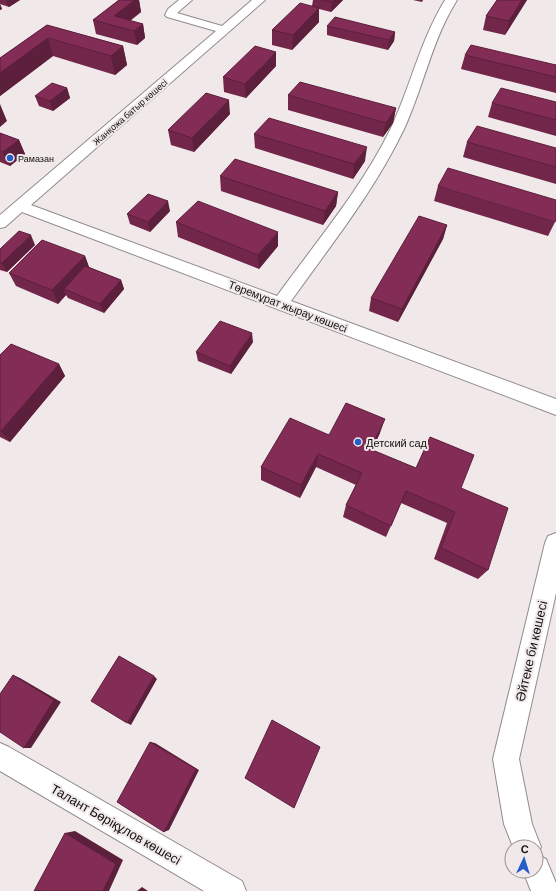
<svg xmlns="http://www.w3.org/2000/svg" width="556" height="891" font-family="Barlow,sans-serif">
  <rect width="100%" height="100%" fill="#f1e9e9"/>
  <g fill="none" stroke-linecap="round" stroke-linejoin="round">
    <g stroke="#928b8b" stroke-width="2">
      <path id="minor" d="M179,0H192L177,13L222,26L252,0H265L31,205L277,296C316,242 362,188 391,128C411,85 420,41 445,0H457C431,42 424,86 404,129C375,190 331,245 291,301L556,399V415L22,212L5,227L0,228V215L216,31L167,17L165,15L168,9Z
        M556,533V593L519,759L532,824L541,847L538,855L546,859L556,883V891H531L523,871H536V847H513L504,824L493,759L545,543L548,536Z
        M0,743L9,747L242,881L246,891H204L0,771Z"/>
    </g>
    <use href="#minor" fill="#fff" fill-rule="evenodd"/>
  </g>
  <path fill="#71264a" d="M0,0H20L9,7L0,4L2,9L0,10Z
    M119,0H139L141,12L130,21L143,24L145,38L137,45L96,34L93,20Z
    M313,0H343L331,12L319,9V22L292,50L272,45V30L312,6Z
    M413,0H423L422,2Z
    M497,0H527L505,35L483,30L486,16Z
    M47,25L123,46L127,65L115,75L53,56L0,96V58Z
    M327,26L395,32L394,41L388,50L327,35Z
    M465,55L556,65V93L461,69Z
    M276,66L246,98L224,92L223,77Z
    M67,88L70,98L53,111L39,106L35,96Z
    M288,95L396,108L393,123L383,137L288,110Z
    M556,102V136L488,117L492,103Z
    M230,114L194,152L171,145L168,130Z
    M0,133L19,140L25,154L10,166L0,162Z
    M254,134L365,161L353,179L255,148Z
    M467,142L556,148V184L463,157Z
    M220,176L338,192L336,206L323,225L221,191Z
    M438,186L555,222L548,236L434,201Z
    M170,211L150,232L130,224L127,214Z
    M176,222L278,246L259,269L178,237Z
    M447,225L443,239L398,322L369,311L371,298Z
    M35,245L7,272L0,270V249Z
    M85,256L89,267L121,280L124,289L104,313L68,298L66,295L58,304L16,286L9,273Z
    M253,342L231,374L198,361L196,352Z
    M0,355L59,364L65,376L10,442L0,437Z
    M380,433L372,450L461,488L488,570L478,579L434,559L447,523L401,503L386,537L343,517L346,505L356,485L316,467L300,498L261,480V467L329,435Z"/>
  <path fill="#5c1f3c" d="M6,0H20L9,7Z
    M135,0H139L141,12L121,27L114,16Z
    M334,0H343L331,12L332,2Z
    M522,0H527L505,35L509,21Z
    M0,4L2,9L0,10Z
    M319,8V22L292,50L293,35Z
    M143,24L145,38L137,45L134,31Z
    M395,32L394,41L388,50L389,40Z
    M48,38L53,56L0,96V73Z
    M123,46L127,65L115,75L111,56Z
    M276,52V66L246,98L245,84Z
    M67,88L70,98L53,111L50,101Z
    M229,100L230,114L194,152L192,138Z
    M0,104L7,121L0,127Z
    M396,108L393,123L383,137L386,123Z
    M19,140L25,154L10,166L3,152Z
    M367,147L365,161L353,179L354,164Z
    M338,192L336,206L323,225L325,211Z
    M168,201L170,211L150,232L148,222Z
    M447,225L443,239L398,322L402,309Z
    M278,232V246L259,269L258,255Z
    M31,235L35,245L7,272L2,263Z
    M85,256L90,270L64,289L66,295L58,304L52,290Z
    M121,280L124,289L104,313L100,304Z
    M252,333L253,342L231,374L230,366Z
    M59,364L65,376L10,442L1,431Z
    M385,419L380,433L366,462L370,449Z
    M318,454L316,467L300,498L301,485Z
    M13,675L20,678L61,702L31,748H24Z
    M154,676L157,679L131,725L127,723Z
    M150,742L155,743L199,770L169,830L164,832Z
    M75,831L123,860L109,891H103L65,833Z
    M142,887L148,891H137Z"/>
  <path fill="#832c56" stroke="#5c1f3c" d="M119,0H135L114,16L143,24L134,31L93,20Z
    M321,0H334L332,2Z
    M497,0H522L509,21L486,16Z
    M300,3L319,8L293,35L272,30Z
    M335,17L395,32L389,40L327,26Z
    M47,25L123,46L111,56L48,38L0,73V58Z
    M471,45L556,65V77L465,55Z
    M255,46L276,52L245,84L223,77Z
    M300,82L396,108L386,123L288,95Z
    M52,83L67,88L50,101L35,96Z
    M501,88L556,102V120L492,103Z
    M206,93L229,100L192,138L168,130Z
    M269,118L367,147L354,164L254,134Z
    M477,126L556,148V167L467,142Z
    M0,133L19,140L3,152L0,150Z
    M235,159L338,192L325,211L220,176Z
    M448,168L556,200V219L555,222L438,186Z
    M148,194L168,201L148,222L127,214Z
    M198,201L278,232L258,255L176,222Z
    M419,216L447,225L402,309L371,298Z
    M19,231L31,235L2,263L0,262V249Z
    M42,240L85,256L52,290L9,273Z
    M85,266L121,280L100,304L64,289Z
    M220,321L252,333L230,366L196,352Z
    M11,344L59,364L1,431L0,430V355Z
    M346,403L385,419L370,449L416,468L430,437L474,455L461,488L508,508L488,570L441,548L455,512L406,491L391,526L346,505L362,473L318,454L301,485L261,467L290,418L329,435Z
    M119,656L154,676L127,723L91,701Z
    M13,675L54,700L24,748L0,732V694Z
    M272,720L320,747L294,808L245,778Z
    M150,742L196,769L164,832L117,802Z
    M65,833L116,864L103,891H34Z"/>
  <g fill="#235dca" stroke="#f1e9e9" stroke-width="1.5">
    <circle cx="10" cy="158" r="4"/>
    <circle cx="358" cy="442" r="4"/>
  </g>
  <g text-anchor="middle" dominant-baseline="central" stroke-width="4" stroke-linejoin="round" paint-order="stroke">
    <g font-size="9" fill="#121010" stroke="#f1e9e9">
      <text transform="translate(130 112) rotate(-41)">Жанқожа батыр көшесі</text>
    </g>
    <g font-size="9" fill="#121010" stroke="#f1e9e9" text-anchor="start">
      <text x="18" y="158">Рамазан</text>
    </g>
    <g font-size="11" fill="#121010" stroke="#f1e9e9">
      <text transform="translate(288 306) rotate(21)">Төремұрат жырау көшесі</text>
    </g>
    <g font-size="11" fill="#121010" stroke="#f1e9e9" text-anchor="start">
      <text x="366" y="442">Детский сад</text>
    </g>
    <g font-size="13" fill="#121010" stroke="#f1e9e9">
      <text transform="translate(531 651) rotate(-77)">Әйтеке би көшесі</text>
      <text transform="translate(116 824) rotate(30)">Талант Бөріқұлов көшесі</text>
    </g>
  </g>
  <g transform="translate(524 859) rotate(4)"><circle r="19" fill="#f1e9e9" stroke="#989292"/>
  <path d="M0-3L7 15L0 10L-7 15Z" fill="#235dca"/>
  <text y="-6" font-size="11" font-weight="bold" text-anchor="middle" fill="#121010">С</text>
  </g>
</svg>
